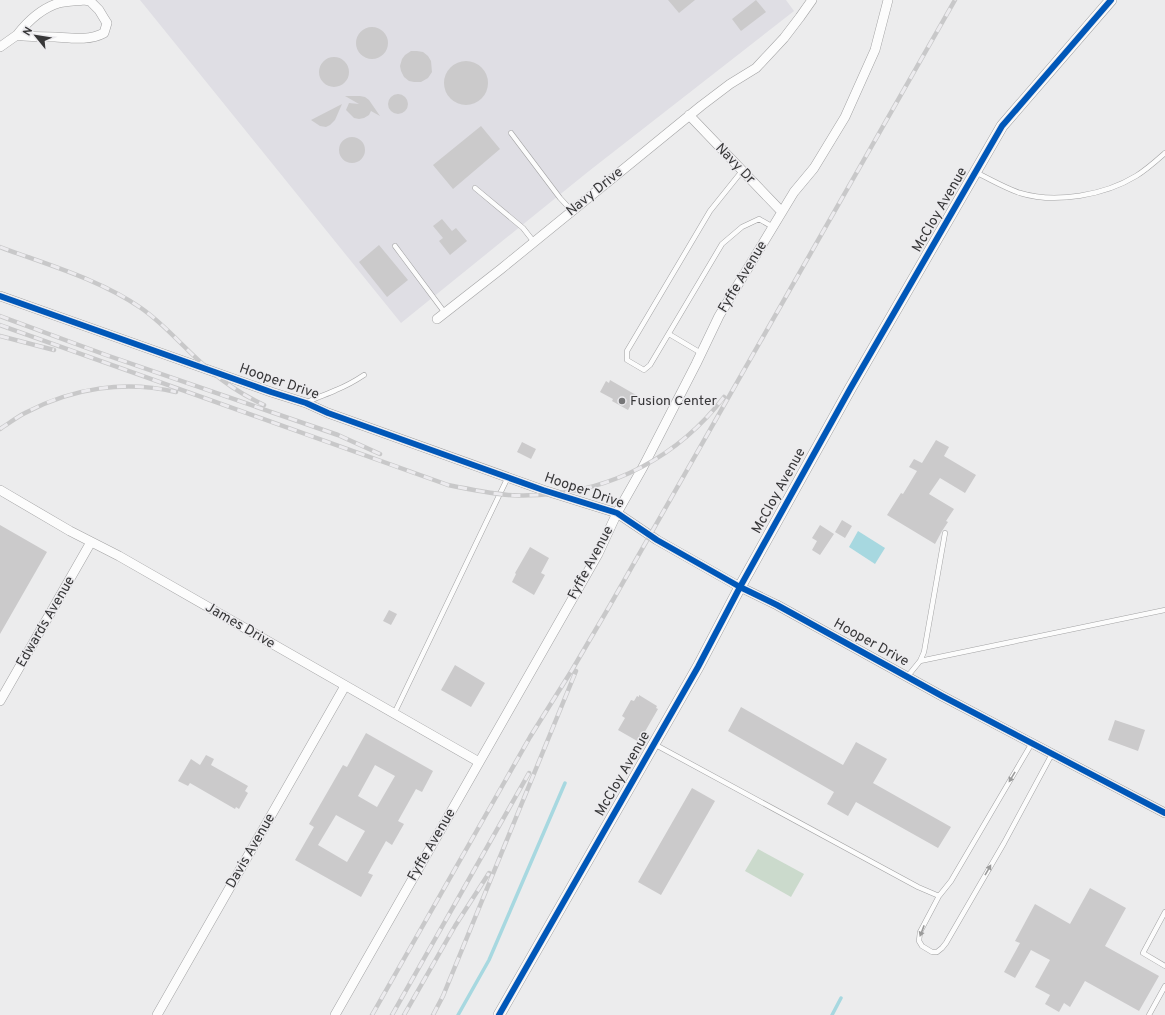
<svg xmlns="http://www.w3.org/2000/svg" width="1165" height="1015" font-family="Overpass,sans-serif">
  <rect width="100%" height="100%" fill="#ececed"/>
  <path fill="#dfdee4" d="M140,0H786L794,11L589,171L401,323Z"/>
  <path fill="#cbdacc" d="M758,849L804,874L791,897L745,871Z"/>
  <path fill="#a7d8e0" d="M858,531L885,548L875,564L849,547Z"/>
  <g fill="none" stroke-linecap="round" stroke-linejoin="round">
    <path stroke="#a7d8e0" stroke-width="3.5" d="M458,1015L489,960L565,783
      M832,1015L841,998"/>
  </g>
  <path fill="#cbcacb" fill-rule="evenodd" d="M668,0H695L679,13Z
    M756,0L766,12L741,31L732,19Z
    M356 43a16 16 0 1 1 32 0a16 16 0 1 1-32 0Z
    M411,51H417L423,52L428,56L431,61L432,72L428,78L421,82H414L409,81L404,77L401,71L400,66L402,59L405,55Z
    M319 72a15 15 0 1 1 30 0a15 15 0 1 1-30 0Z
    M444 83a22 22 0 1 1 44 0a22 22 0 1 1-44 0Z
    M388 104a10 10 0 1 1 20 0a10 10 0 1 1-20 0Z
    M345,96H360L365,97L369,100L380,116L371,111L369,115L364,118L359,119L354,118L346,110L349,103L359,104Z
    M342,104L335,120L330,125L326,127L320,126L311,120Z
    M481,126L500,149L453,189L433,165Z
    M339 150a13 13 0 1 1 26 0a13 13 0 1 1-26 0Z
    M442,219L452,231L456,228L467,241L450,255L439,241L443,238L433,226Z
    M379,245L408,280L387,297L359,262Z
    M610,380L636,395L628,410L612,401L613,399L600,392L606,381L609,383Z
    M936,440L949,447L944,456L976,475L965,493L940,478L929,494L954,509L946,521L948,522L942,531L935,544L887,515L901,493L903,494L917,471L909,467L914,459L922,463Z
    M522,442L536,449L531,459L517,452Z
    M842,520L852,526L845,538L835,532Z
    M0,525L47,552L0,634Z
    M820,525L834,534L820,555L812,550L817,541L812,538Z
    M530,547L549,558L541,573L545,575L534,595L512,582L516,574L515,573Z
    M389,610L397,614L391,625L383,621Z
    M455,665L485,683L471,707L441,690Z
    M639,695L657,706L656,708L658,709L639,742L618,730L625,718L622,716L631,700L634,701L637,696L639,697Z
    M741,707L843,765L856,742L887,759L873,783L951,827L938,848L856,802L848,816L827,804L834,792L728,731Z
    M1115,720L1145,730L1138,751L1108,740Z
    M366,733L433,771L422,792L416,789L398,821L404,824L392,845L386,841L368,873L373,875L361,897L295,860L314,827L309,824L343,765L347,767ZM375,765L395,776L377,807L358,796ZM336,815L365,831L347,862L318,845Z
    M206,755L214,759L211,765L248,786L245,791L248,793L239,809L236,807L235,809L190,783L188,786L178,781L191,759L200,765Z
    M692,788L715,801L661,895L638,882Z
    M1090,888L1126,908L1105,946L1159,976L1139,1011L1085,981L1070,1007L1064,1003L1059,1012L1045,1004L1050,995L1035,987L1050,960L1031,950L1015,978L1004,972L1020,943L1015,941L1035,904L1070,924Z"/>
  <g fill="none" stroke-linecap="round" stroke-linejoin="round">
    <g stroke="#a2a2a3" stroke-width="5.5">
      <path id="service" d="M511,133L560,198L572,211
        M742,171L710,211L627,351V360L644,370L650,365L722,244L742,227L759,219L773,227
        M975,172C990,179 1005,188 1020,193C1056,204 1105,195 1136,176C1146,170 1156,161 1165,153
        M475,188L523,228L534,242
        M395,246L445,313
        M669,334L701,353
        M306,403C316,397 326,395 336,390C346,386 355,381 364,375
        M920,661L1165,610
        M907,677L920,661L924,652L945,533
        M394,714L508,477
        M1032,743L951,881L939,896L920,932L919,941L922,946L932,952H937L942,948L946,943L1004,843L1052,754
        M654,744L918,887L939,896
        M1165,912L1143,953L1165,966
        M1149,1015L1165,986"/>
    </g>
    <g stroke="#a2a2a3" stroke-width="10">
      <path id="minor" d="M84,0L90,1L99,10L105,20L107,23L104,33C89,41 71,38 55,37C42,37 29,37 17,35C28,21 42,8 59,3C67,1 76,1 84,0Z
        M0,47L17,35
        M689,115L782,212
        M0,296L271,392L306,403L328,413L543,490L617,513L657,540L740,587L777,605L942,696L1165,813
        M437,319L501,269L701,106L730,84L756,68L784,38L800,17L812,0
        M0,490L70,531L119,556L479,762
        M0,701L91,542
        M157,1015L345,686
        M335,1015L598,554L617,513L643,467L696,364L719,316L794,192L814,168L845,117L875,50L888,0"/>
    </g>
    <g stroke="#a2a2a3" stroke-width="12">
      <path id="tertiary" d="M499,1015L698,667L740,587L850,389L1002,126L1111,0"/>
    </g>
    <use href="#service" stroke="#fcfcfc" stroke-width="4.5"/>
    <use href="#minor" stroke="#fcfcfc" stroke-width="9"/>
    <use href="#tertiary" stroke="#fcfcfc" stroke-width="11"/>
    <g stroke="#c8c8c9" stroke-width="4.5">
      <path id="rail" d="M0,247C48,265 99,279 141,308C167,326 186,351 211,371C227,385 245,396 264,405
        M0,316L106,355L338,435L380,454
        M0,325L448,485C468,489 488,493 508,495C518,496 529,495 539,495C613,491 679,456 724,397
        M0,336L54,350
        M0,429C8,424 17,417 25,413C72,388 125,380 176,392
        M372,1015L530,737L572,670L609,607L955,0
        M392,1015L529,773
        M404,1015L455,926L489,873
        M433,1015L443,996L576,671"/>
    </g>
    <use href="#rail" stroke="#ecebee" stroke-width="3" stroke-dasharray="9" stroke-linecap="butt"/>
    <g stroke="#ecebee" stroke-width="8">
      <path id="cycleway" d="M0,296L271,392L306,403L328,413L543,490L617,513L657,540L740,587L777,605L942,696L1165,813
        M499,1015L698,667L740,587L850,389L1002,126L1111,0"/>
    </g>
    <use href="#cycleway" stroke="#0057b8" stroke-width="6"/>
  </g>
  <defs><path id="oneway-solid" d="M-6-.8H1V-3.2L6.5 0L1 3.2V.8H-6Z"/></defs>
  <g fill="#9a9a9a">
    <use href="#oneway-solid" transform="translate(1012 777) rotate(121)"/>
    <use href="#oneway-solid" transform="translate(988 870) rotate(-60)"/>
    <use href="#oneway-solid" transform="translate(922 931) rotate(111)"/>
  </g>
  <circle fill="#767677" stroke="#ecebee" stroke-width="1.5" cx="622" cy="401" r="4"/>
  <g text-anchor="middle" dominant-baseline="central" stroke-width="3" stroke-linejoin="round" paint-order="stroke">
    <g font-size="14" fill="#373738" stroke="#ecebee">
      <text transform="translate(735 164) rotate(46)">Navy Dr</text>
      <text transform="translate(595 192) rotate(-39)">Navy Drive</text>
      <text transform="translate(940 210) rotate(-60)">McCloy Avenue</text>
      <text transform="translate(743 277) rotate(-59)">Fyffe Avenue</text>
      <text transform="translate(279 382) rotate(19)">Hooper Drive</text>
      <text transform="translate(584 491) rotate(19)">Hooper Drive</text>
      <text transform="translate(779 491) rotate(-61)">McCloy Avenue</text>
      <text transform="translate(591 563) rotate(-62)">Fyffe Avenue</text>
      <text transform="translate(46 622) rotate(-60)">Edwards Avenue</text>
      <text transform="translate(240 626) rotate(30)">James Drive</text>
      <text transform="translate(871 643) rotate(29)">Hooper Drive</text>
      <text transform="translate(623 774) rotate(-60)">McCloy Avenue</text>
      <text transform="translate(432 845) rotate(-60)">Fyffe Avenue</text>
      <text transform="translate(251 851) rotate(-60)">Davis Avenue</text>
    </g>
    <g font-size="14" fill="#373738" stroke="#ecebee" text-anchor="start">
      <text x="630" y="401">Fusion Center</text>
    </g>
  </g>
  <g transform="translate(36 36) rotate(300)" stroke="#ecebee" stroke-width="3" paint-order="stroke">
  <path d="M0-3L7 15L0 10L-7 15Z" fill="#373738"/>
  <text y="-6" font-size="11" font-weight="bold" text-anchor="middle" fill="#373738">N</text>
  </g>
</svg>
